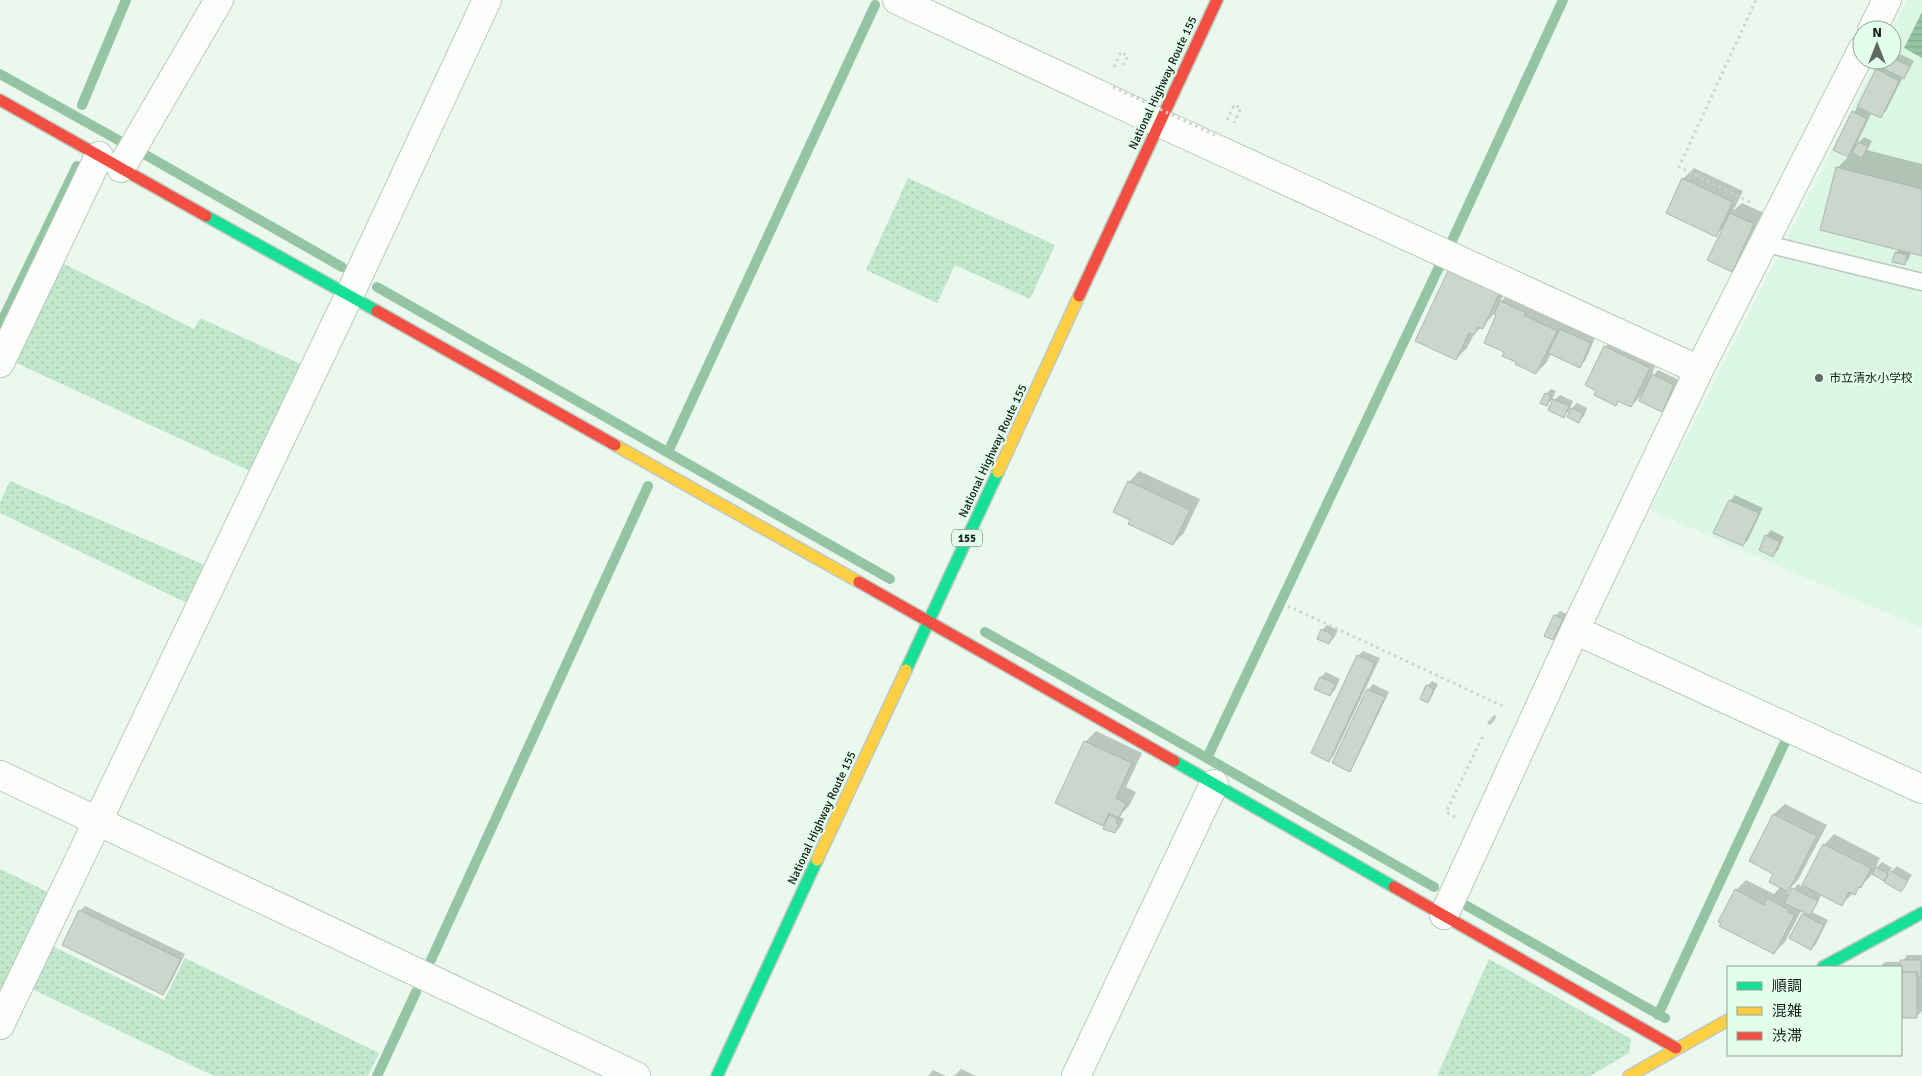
<svg xmlns="http://www.w3.org/2000/svg" width="1922" height="1076" font-family="Signika,'Noto Sans JP',sans-serif">
  <defs>
    <pattern id="green-dots" width="8" height="8" patternUnits="userSpaceOnUse" patternTransform="scale(1.25)"><rect width="8" height="8" fill="#c1e7cd"/><path d="M2 2h.1M6 6h.1" fill="none" stroke="#a5c6af" stroke-width="1.8" stroke-linecap="round"/></pattern>
    <pattern id="water-rules" width="6" height="5" patternUnits="userSpaceOnUse" patternTransform="scale(1.25)"><rect width="6" height="5" fill="#94c4a4"/><path d="M0 2.5h6" fill="none" stroke="#7fa88c"/></pattern>
  </defs>
  <rect width="100%" height="100%" fill="#eaf8ee"/>
  <path fill="#dbf6e3" d="M1907,0H1922V628L1650,510L1877,60H1892V30Z"/>
  <path fill="url(#green-dots)" d="M908,178L1055,245L1030,299L955,265L937,303L866,270Z
    M60,262L194,329L200,318L303,365L252,472L12,361Z
    M10,481L207,566L189,604L0,513V502Z
    M0,869L52,894L0,1001Z
    M50,945L164,1000L185,958L379,1053L368,1076H214L30,988Z
    M1489,959L1631,1039L1629,1053L1590,1076H1437Z"/>
  <path fill="url(#water-rules)" d="M1922,12V58L1904,48Z"/>
  <path fill="#0003" d="M1892,50L1914,61L1908,72L1903,77L1886,111L1880,116L1872,112L1856,145L1864,137L1872,141L1867,150L1922,164V255L1911,252L1909,259L1904,264L1896,253L1899,249L1837,168L1849,156L1834,149L1883,60H1892Z
    M1694,168L1743,191L1733,211L1742,203L1764,213L1742,260L1732,270L1724,227L1716,235L1683,179Z
    M1460,261L1509,284L1500,302L1512,291L1567,320L1565,324L1595,338L1585,361L1579,366L1551,353L1547,362L1536,373L1505,352L1498,315L1495,313L1482,327L1474,334L1467,348L1456,359L1416,341L1449,271Z
    M1616,336L1659,357L1650,379L1658,370L1679,380L1667,405L1662,410L1645,392L1631,406L1620,400L1616,404L1605,347Z
    M1551,389L1556,391L1552,400L1546,405V394Z
    M1560,395L1573,401L1569,411L1564,416L1550,409L1554,400Z
    M1577,403L1587,408L1584,416L1579,421L1568,416L1572,408Z
    M1139,471L1200,499L1184,533L1173,544L1132,520L1129,482Z
    M1735,495L1763,508L1748,540L1743,545L1730,501Z
    M1771,530L1784,537L1778,550L1773,555L1760,549L1766,536Z
    M1560,611L1567,614L1558,634L1553,639L1555,616Z
    M1327,625L1338,630L1334,638L1329,643L1322,630Z
    M1363,651L1380,658L1334,755L1329,760L1358,656Z
    M1326,672L1340,679L1335,690L1330,695L1316,689L1321,677Z
    M1432,681L1438,684L1432,696L1427,701V686Z
    M1373,684L1389,692L1354,765L1349,770L1334,763L1368,690Z
    M1494,715L1496,716L1495,720L1490,725L1487,723Z
    M1096,731L1142,753L1126,787L1136,792L1129,806L1122,813L1120,817L1124,819L1120,827L1115,832L1104,829L1109,819L1103,824L1085,742Z
    M1785,804L1827,825L1798,880L1786,892L1790,894L1798,884L1802,886L1824,845L1834,834L1880,858L1875,869L1882,862L1892,868L1883,880L1873,873L1865,882L1842,904L1822,894L1812,912L1828,920L1816,944L1811,949L1803,915L1805,912L1801,911L1785,942L1774,953L1736,890L1746,880L1774,894L1780,887L1775,873L1750,860L1774,814Z
    M1897,866L1912,875L1901,891L1890,873Z
    M85,906L185,954L168,988L163,994L80,911Z
    M1907,955H1922V1011L1916,1017H1901V967H1880L1885,962H1902Z
    M961,1069L976,1076H954Z
    M933,1070L946,1076H928Z"/>
  <g fill="none" stroke-linecap="round" stroke-linejoin="round">
    <path stroke="#94c4a4" stroke-width="10" d="M0,74L120,141
      M82,105L126,0
      M144,154L342,267
      M1451,243L1563,0
      M377,287L890,579
      M0,325L77,166
      M668,452L875,5
      M985,632L1434,887
      M1207,758L1440,265
      M1467,906L1665,1018
      M431,960L648,486
      M1658,1015L1786,740
      M377,1076L416,992"/>
  </g>
  <path fill="#cad6ce" stroke="#acb8af" d="M1892,58L1910,66L1904,79L1878,66L1882,60H1892Z
    M1876,69L1899,81L1881,118L1857,107Z
    M1852,111L1867,119L1848,157L1833,150Z
    M1858,142L1868,146L1862,158L1852,153Z
    M1836,167L1922,189V256L1820,230Z
    M1682,178L1733,202L1716,237L1666,213Z
    M1730,213L1754,224L1732,272L1707,260Z
    M1895,252L1907,255L1905,265L1892,262Z
    M1448,271L1499,294L1483,329L1478,327L1474,335L1469,333L1456,360L1415,341Z
    M1500,301L1526,313L1524,315L1557,331L1536,374L1515,364L1516,362L1502,356L1504,352L1484,343L1496,315L1494,314Z
    M1560,329L1591,343L1580,368L1548,353Z
    M1604,346L1650,368L1631,407L1618,401L1616,406L1594,395L1596,391L1585,385Z
    M1652,374L1674,385L1662,412L1639,401Z
    M1545,393L1551,396L1547,406L1540,403Z
    M1553,399L1569,406L1564,418L1548,410Z
    M1571,408L1583,413L1579,423L1567,417Z
    M1128,481L1190,510L1173,545L1128,524L1130,520L1113,512Z
    M1729,500L1759,513L1743,546L1713,533Z
    M1765,535L1780,542L1773,557L1759,550Z
    M1554,615L1563,619L1553,640L1544,636Z
    M1321,629L1333,635L1329,644L1317,639Z
    M1357,655L1375,663L1329,762L1311,753Z
    M1320,677L1336,684L1330,696L1314,689Z
    M1426,685L1434,689L1428,703L1420,699Z
    M1367,689L1385,697L1350,772L1332,763Z
    M1084,741L1132,763L1116,798L1126,803L1119,818L1109,813L1103,826L1055,803Z
    M1773,814L1817,836L1788,892L1769,882L1773,874L1749,861Z
    M1109,815L1118,819L1116,822L1119,824L1115,833L1103,829Z
    M1823,844L1871,868L1861,888L1859,887L1855,895L1849,892L1842,906L1802,885Z
    M1876,867L1888,874L1884,881L1872,874Z
    M1891,871L1908,881L1901,892L1884,882Z
    M1792,888L1818,901L1810,916L1784,903Z
    M1735,889L1764,905L1767,898L1789,910L1788,912L1795,915L1774,954L1719,926L1721,923L1718,922Z
    M79,910L181,959L163,995L62,945Z
    M1802,914L1824,925L1811,950L1789,938Z
    M1900,960H1921V977H1918V972H1901Z
    M1901,972H1917V1018H1901Z"/>
  <g fill="none" stroke-linecap="round" stroke-linejoin="round">
    <g stroke="#bcc8c0" stroke-width="19">
      <path id="lane" d="M1763,243L1922,282"/>
    </g>
    <g stroke="#bcc8c0" stroke-width="30">
      <path id="street" d="M897,0L1160,123L1699,370
        M1872,30L1887,0
        M121,168L219,0
        M0,363L99,156
        M1575,630L1922,789
        M0,775L636,1076
        M1444,915L1575,630L1699,370L1862,50
        M0,1025L349,296L487,0
        M1076,1076L1214,784"/>
    </g>
    <g stroke="#bcc8c0" stroke-width="14">
      <path id="fast" d="M206,216L377,311
        M906,670L998,472
        M1174,761L1394,887
        M1823,967L1922,913
        M717,1076L817,860"/>
    </g>
    <g stroke="#bcc8c0" stroke-width="14">
      <path id="slow" d="M615,445L859,582
        M998,472L1079,296
        M817,860L906,670
        M1629,1076L1728,1020"/>
    </g>
    <g stroke="#bcc8c0" stroke-width="14">
      <path id="jam" d="M0,100L206,216
        M1079,296L1217,0
        M377,311L615,445
        M859,582L1174,761
        M1394,887L1676,1048"/>
    </g>
    <path stroke="#cfd3d0" stroke-width="3" stroke-dasharray="2.5 4" stroke-linecap="butt" d="M1114,67L1121,52L1128,56L1121,69
      M1227,120L1234,105L1241,108L1234,123
      M1750,202L1679,167L1756,0
      M1288,606L1505,707
      M1455,817L1446,812L1484,734"/>
    <use href="#lane" stroke="#fcfefc" stroke-width="16"/>
    <use href="#street" stroke="#fcfefc" stroke-width="28"/>
    <use href="#fast" stroke="#16e098" stroke-width="11"/>
    <use href="#slow" stroke="#ffcf43" stroke-width="11"/>
    <use href="#jam" stroke="#f24e42" stroke-width="11"/>
    <path stroke="#cfd3d0" stroke-width="3" stroke-dasharray="2.5 4" stroke-linecap="butt" d="M1113,87L1219,137"/>
  </g>
  <circle fill="#5e6a62" stroke="#e4feec" stroke-width="2" cx="1819" cy="378" r="5"/>
  <g text-anchor="middle" dominant-baseline="central" stroke-width="4.5" stroke-linejoin="round" paint-order="stroke">
    <rect fill="#e4feec" stroke="#526156" stroke-width="1" x="952" y="529.5" width="30" height="17" rx="4"/>
    <g font-size="11" font-weight="bold" fill="#131e16">
      <text x="967" y="538">155</text>
    </g>
    <g font-size="12" fill="#131e16" stroke="#e4feec">
      <text transform="translate(1163 83) rotate(-65)">National Highway Route 155</text>
      <text transform="translate(993 451) rotate(-65)">National Highway Route 155</text>
      <text transform="translate(822 818) rotate(-65)">National Highway Route 155</text>
    </g>
    <g font-size="12" fill="#131e16" stroke="#e4feec" text-anchor="start">
      <text x="1829" y="378">市立清水小学校</text>
    </g>
  </g>
  <rect x="1727" y="966" width="175" height="90" fill="#e4feec" stroke="#90a496"/>
  <rect x="1737" y="982" width="25" height="8" fill="#16e098" stroke="#90a496"/>
  <text x="1772" y="991" font-size="15" fill="#131e16">順調</text>
  <rect x="1737" y="1007" width="25" height="8" fill="#ffcf43" stroke="#90a496"/>
  <text x="1772" y="1016" font-size="15" fill="#131e16">混雑</text>
  <rect x="1737" y="1032" width="25" height="8" fill="#f24e42" stroke="#90a496"/>
  <text x="1772" y="1041" font-size="15" fill="#131e16">渋滞</text>
  <g transform="translate(1877 45)"><circle r="24" fill="#e4feec" stroke="#90a496"/>
  <path d="M0-4L9 19L0 12L-9 19Z" fill="#5e6a62"/>
  <text y="-8" font-size="14" font-weight="bold" text-anchor="middle" fill="#131e16">N</text>
  </g>
</svg>
